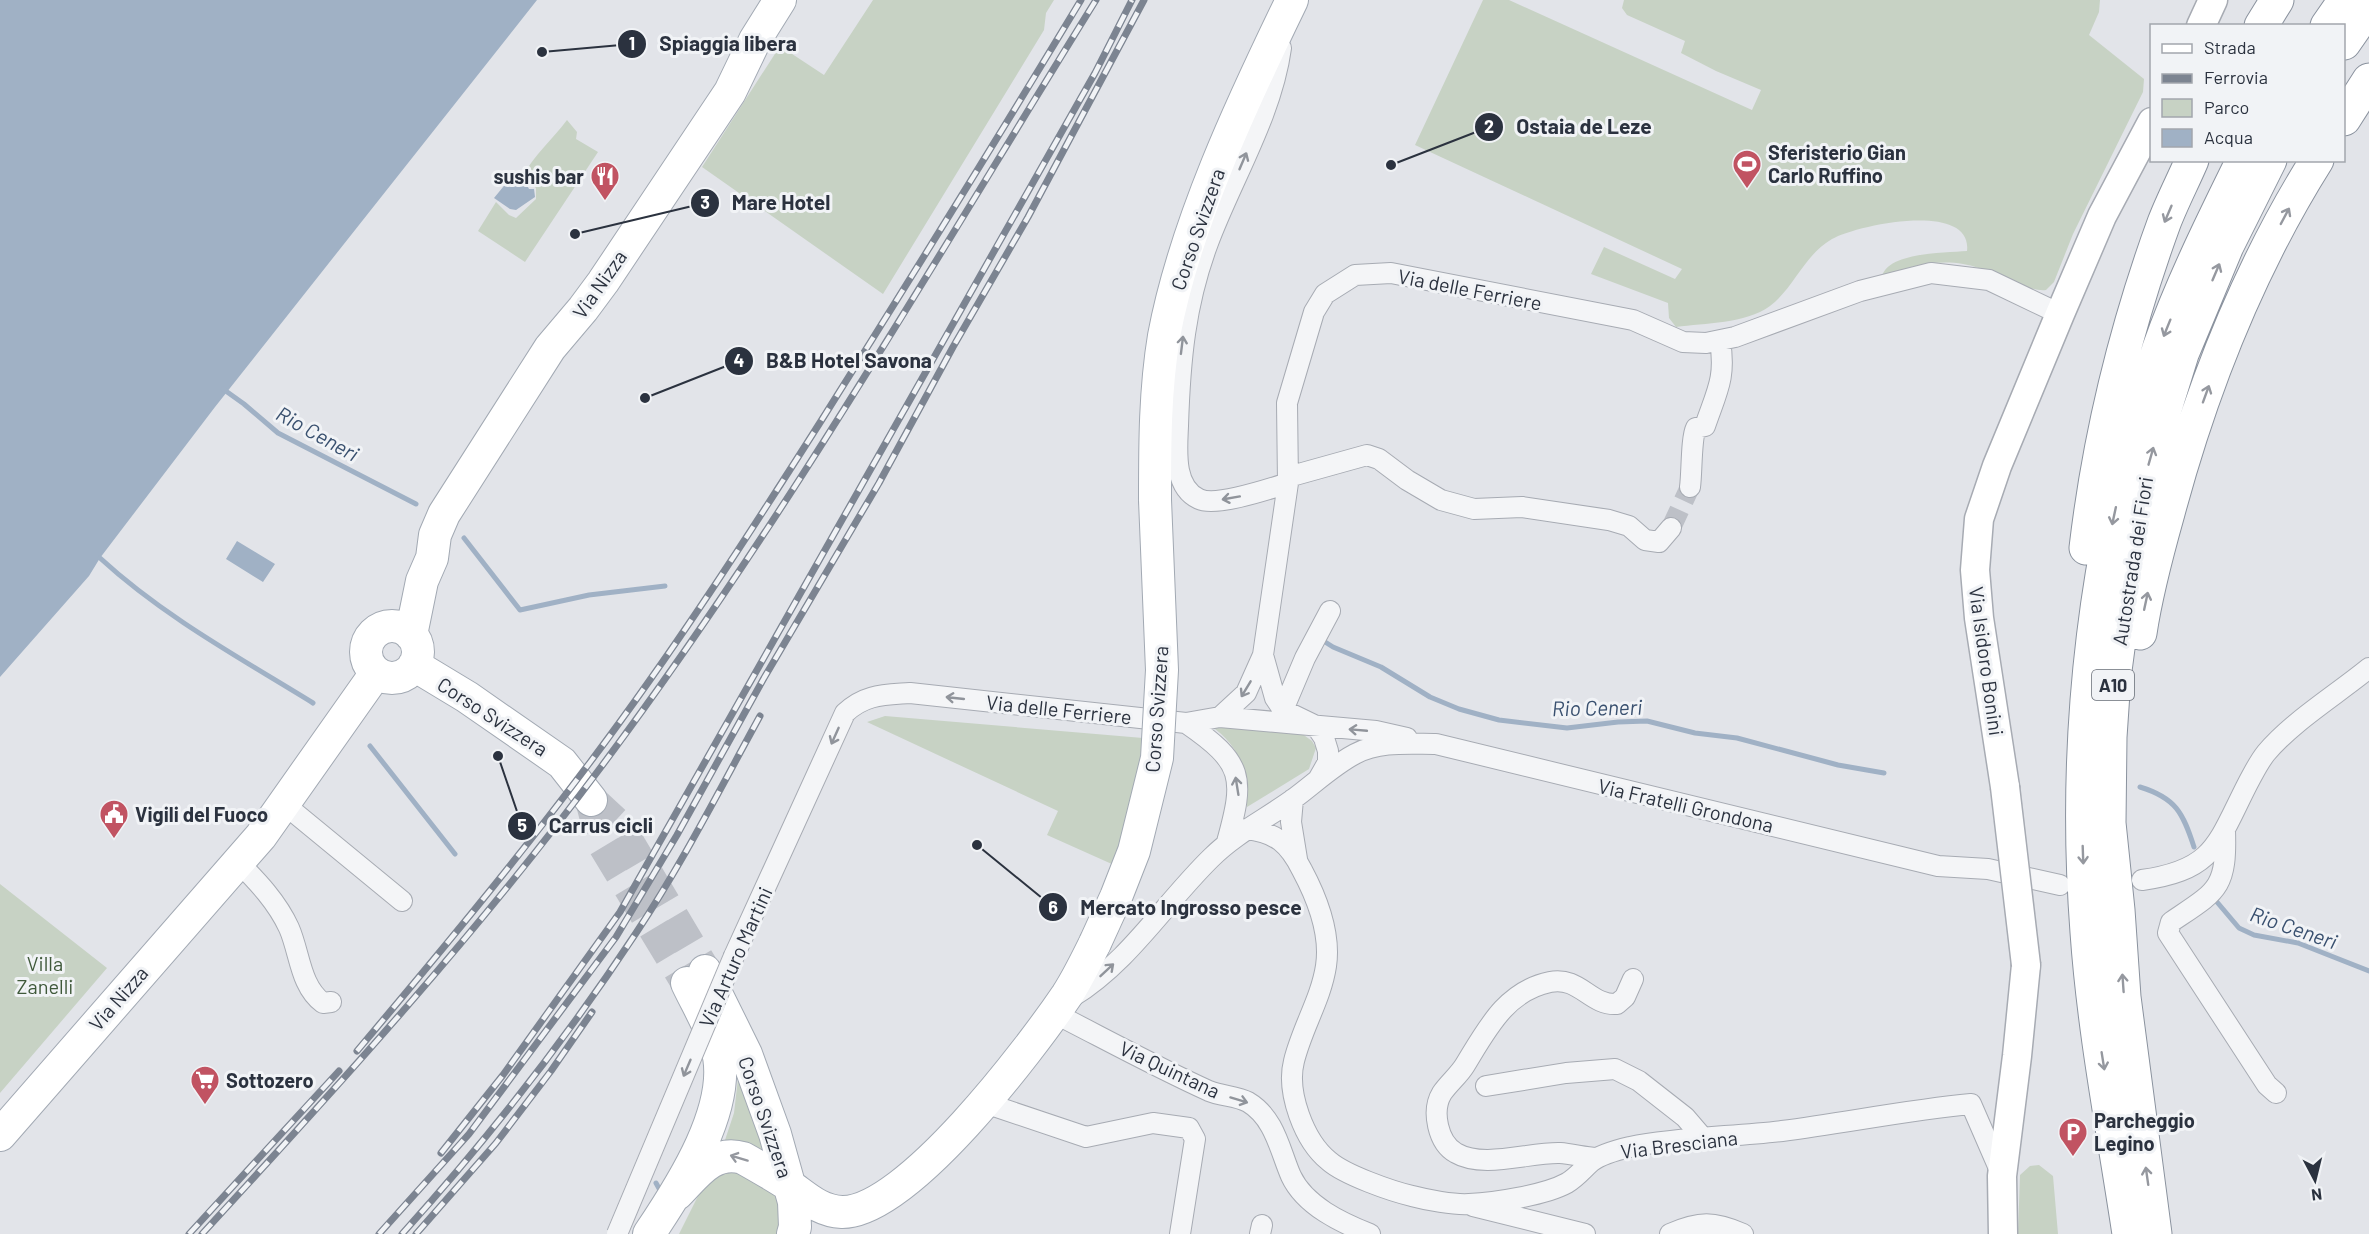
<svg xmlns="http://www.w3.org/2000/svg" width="2369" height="1234" font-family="Barlow,sans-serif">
  <rect width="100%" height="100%" fill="#e2e4e9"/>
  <path fill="#c7d2c4" d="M873,0H1054L1046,13L1044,30L883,294L702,167L780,46L824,75Z
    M1483,0H1509L1752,110L1761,90L1716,71L1681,53L1685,41L1627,15L1622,8L1624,0H2100L2099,12L2089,35L2144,79L2143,92L2073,234L2054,282L2046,290C2028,293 1986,267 1963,264C1935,259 1908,267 1882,276C1889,252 1945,253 1967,251C1973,200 1856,225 1832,239C1804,255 1794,288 1770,306C1745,324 1705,323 1676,327L1669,318L1668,303L1591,274L1604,247L1675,279L1682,269L1415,145Z
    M567,120L577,132L576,139L598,152L525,262L478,231L496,202L509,215L516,218L536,199V188L523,176C534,155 553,139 567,120Z
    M885,716L1143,738L1134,800L1114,865L1047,835L1058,811L867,722Z
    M1209,725L1301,733L1312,741L1316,748L1309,769L1247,807C1245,771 1242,746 1209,725Z
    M0,884L107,968L0,1093Z
    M739,1070L772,1160L725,1140L734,1113Z
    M730,1164L783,1198L786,1234H679L707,1178Z
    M2039,1165L2053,1176L2058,1234H2018L2020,1175L2030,1166Z"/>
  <path fill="#a0b1c5" d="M0,0H537L215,407L100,558L89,576L0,677Z
    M512,176L526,183L529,189H534L535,197L516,210L510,209L494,198Z
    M237,541L275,564L263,582L226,559Z"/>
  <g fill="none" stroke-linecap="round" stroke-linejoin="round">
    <path stroke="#a0b1c5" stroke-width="5" d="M223,389L244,404L278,433L416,504
      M464,538L520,610L589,595L665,586
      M100,558C163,616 240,658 313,703
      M1322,640L1333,647L1381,667L1430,697L1459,709L1499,720L1567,728L1618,722L1647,721L1695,733L1737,738L1838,765L1884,773
      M370,746L455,854
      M2140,787C2176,798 2183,813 2194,847
      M2217,902L2239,928L2254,935L2298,943L2369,971
      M656,1183L661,1192"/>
    <path stroke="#bdc0c7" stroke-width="20" stroke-dasharray="20 10" stroke-linecap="butt" d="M1671,528L1690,487"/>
    <path stroke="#bdc0c7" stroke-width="32" stroke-dasharray="32 16" stroke-linecap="butt" d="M591,800L602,842L687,983
      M591,800L618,825L705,971"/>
    <g stroke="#a7abb3" stroke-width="22">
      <path id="street" d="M1281,48C1272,115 1231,181 1208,243C1185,304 1180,361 1178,426C1177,450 1173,487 1199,499C1216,507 1269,489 1288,483
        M1288,477L1367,455L1379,459L1407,480L1441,500L1474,509L1522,507L1609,520L1629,526L1645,540L1659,542L1671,528
        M1690,487C1692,473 1691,438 1696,428L1705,426C1717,391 1726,378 1720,341
        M1283,710L1305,658L1330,611
        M1220,717L1246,693L1263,655
        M1186,723C1244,763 1245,777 1227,842
        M1319,778L1328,762V751L1324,738L1316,726L1283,710L1275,698L1263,655L1288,483L1287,403L1314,312L1325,294L1355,275L1391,273L1633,320L1683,342L1706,343L1735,337L1860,291L1931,273L1989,280L2060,314
        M1293,799L1291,822L1297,859
        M284,804L402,901
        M1246,829C1276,832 1289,844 1302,870C1317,898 1331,933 1326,966C1321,999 1302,1028 1294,1061C1286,1092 1304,1141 1329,1161C1345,1175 1391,1191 1412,1196C1427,1200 1454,1205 1469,1204C1495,1203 1545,1195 1567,1183C1577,1177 1583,1169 1591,1162C1601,1154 1617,1150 1630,1147C1680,1137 1732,1137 1782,1131C1845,1123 1907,1110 1971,1104L2001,1173
        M2225,830C2227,889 2217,891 2171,922L2168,933L2267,1085L2276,1093
        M238,862C258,882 277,902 289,928C300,953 300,986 323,1003L331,1002
        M2142,880C2214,870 2217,844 2247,785C2253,774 2258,763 2266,753C2293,721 2336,695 2369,668
        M734,956L845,713C865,694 884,695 910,693L1186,723L1220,717L1376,731L1407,738
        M1072,997C1129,962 1164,904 1211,858C1235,834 1264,820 1292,800C1313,785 1332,766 1355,754C1379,741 1409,744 1436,744L1938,866L1988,869L2060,885
        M1054,1013C1105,1039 1156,1067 1209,1091C1221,1096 1237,1096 1248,1102C1275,1118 1280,1151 1291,1176C1305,1206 1342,1223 1370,1234
        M1486,1086L1566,1073L1615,1069L1639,1081L1685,1117L1703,1138
        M985,1103L1086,1137L1153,1123L1189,1128L1195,1139L1180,1234
        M1596,1158C1584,1157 1572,1154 1560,1153C1530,1152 1483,1169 1456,1153C1438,1143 1431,1111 1442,1093C1449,1083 1459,1075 1465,1065C1487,1029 1506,991 1550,982C1580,976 1590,1006 1617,1004L1625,997L1633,979
        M1473,1206L1585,1234
        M1260,1234L1262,1225
        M1670,1234C1699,1221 1714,1221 1743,1234"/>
    </g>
    <g stroke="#a7abb3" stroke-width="31">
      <path id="secondary" d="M2201,26L2213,0
        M2005,787L1979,618L1975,570L1979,519L1997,466L2060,314L2102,216L2152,122
        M2003,1234L2002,1176L2017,1056L2026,965"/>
    </g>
    <g stroke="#a2a9b3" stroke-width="34">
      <path id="primary" d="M1155,500C1155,445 1155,390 1164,336C1185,224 1242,103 1292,0
        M366 652a26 26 0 1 1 52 0a26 26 0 1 1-52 0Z
        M411,635L422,581L432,558L435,535L444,514L550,348L583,309L603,282L730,92L755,40L780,0
        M414,665L467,697L562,763L591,800
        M705,971L746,1054L775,1134L794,1202L795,1227L793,1234
        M0,1135L261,836L376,673
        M677,1194C696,1175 713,1149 743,1158C759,1167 775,1176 790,1186C807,1198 820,1211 842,1212C907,1213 1031,1048 1067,995C1078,978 1086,961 1095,943
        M649,1234C680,1188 736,1103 716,1045C709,1024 697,1004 687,983"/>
    </g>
    <g stroke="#8a929e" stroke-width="35">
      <path id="highway" d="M2261,26L2277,0
        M2327,26L2345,0
        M2344,43L2369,7
        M2344,119L2369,80
        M2086,548C2099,438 2126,327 2164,223C2172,202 2183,181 2192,160
        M2140,633C2146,592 2157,552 2168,513C2201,390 2249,268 2317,160
        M2129,1234C2114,1134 2094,1033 2087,932C2072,735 2095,535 2159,348C2182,283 2213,221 2243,160
        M2155,1234L2124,997L2118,910L2109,823L2110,737L2114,678L2130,558L2149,460L2182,354L2227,246L2270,160"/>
    </g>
    <use href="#street" stroke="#f4f5f7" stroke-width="20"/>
    <use href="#secondary" stroke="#fff" stroke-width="28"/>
    <use href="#primary" stroke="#fff" stroke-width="32"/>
    <use href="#highway" stroke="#fff" stroke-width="33"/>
    <g stroke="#7c8491" stroke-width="7">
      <path id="rail" d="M357,1051C437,956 517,860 591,761C673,652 748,536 821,421C909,281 996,141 1081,0
        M441,1153L503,1075L620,912L1095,73L1132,0
        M189,1234L339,1071
        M202,1234C341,1083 478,932 601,767C783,524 936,258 1096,0
        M379,1234L469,1134L616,937L677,835L764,678L879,483L953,347L1028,217L1144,0
        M402,1234C487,1140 566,1039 636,933C682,864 720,789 760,716
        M416,1234L496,1143L551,1071L592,1012"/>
    </g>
    <use href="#rail" stroke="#f1f3f6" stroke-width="4.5" stroke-dasharray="14" stroke-linecap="butt"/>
    <g stroke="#a7abb3" stroke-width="22" stroke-linecap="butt">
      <path id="street-bridge" d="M617,1234L734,956"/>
    </g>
    <g stroke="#a7abb3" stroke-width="31" stroke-linecap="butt">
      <path id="secondary-bridge" d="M2005,787L2026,965"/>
    </g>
    <g stroke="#a2a9b3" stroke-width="34" stroke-linecap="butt">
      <path id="primary-bridge" d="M1095,943L1116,897L1134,851L1157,758L1162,670L1155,500"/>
    </g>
    <use href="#street-bridge" stroke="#f4f5f7" stroke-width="20"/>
    <use href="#secondary-bridge" stroke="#fff" stroke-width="28"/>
    <use href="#primary-bridge" stroke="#fff" stroke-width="32"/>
  </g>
  <defs><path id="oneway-shaft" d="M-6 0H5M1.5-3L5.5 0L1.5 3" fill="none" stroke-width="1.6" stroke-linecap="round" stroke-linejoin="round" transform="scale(1.5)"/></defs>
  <g stroke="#90949b">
    <use href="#oneway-shaft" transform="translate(1243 161) rotate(-67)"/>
    <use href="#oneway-shaft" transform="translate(1182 345) rotate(-83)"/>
    <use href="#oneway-shaft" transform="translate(1231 498) rotate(170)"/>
    <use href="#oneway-shaft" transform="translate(1246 689) rotate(121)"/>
    <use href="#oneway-shaft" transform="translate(955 698) rotate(-174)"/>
    <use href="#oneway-shaft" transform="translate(1358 730) rotate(-175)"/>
    <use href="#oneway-shaft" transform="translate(835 736) rotate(114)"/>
    <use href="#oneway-shaft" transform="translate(1237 786) rotate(-99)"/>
    <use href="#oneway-shaft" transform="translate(1107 970) rotate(-43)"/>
    <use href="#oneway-shaft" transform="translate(687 1068) rotate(113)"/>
    <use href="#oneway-shaft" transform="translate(1239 1100) rotate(17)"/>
  </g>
  <g stroke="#95989f">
    <use href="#oneway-shaft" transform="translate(2168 214) rotate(113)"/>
    <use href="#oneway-shaft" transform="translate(2285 216) rotate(-62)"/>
    <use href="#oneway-shaft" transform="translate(2216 272) rotate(-67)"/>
    <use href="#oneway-shaft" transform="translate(2167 328) rotate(112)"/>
    <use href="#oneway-shaft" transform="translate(2206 394) rotate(-70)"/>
    <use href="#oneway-shaft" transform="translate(2151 456) rotate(-74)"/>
    <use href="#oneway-shaft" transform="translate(2114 516) rotate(102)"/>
    <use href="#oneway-shaft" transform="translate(2146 601) rotate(-78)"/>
    <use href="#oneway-shaft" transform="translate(2083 855) rotate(88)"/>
    <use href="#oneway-shaft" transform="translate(2123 983) rotate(-94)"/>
    <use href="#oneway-shaft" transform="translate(2103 1061) rotate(81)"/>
    <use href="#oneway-shaft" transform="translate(739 1158) rotate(-163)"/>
    <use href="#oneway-shaft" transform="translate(2147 1176) rotate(-98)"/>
  </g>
  <defs>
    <g id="stadium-pin" transform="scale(1.5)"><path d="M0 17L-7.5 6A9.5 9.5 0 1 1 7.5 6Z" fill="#c15362" stroke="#f1f3f6"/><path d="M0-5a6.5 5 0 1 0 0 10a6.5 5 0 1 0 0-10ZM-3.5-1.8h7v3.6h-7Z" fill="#fff"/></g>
    <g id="restaurant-pin" transform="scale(1.5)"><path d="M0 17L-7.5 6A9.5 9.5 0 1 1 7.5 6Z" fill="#c15362" stroke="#f1f3f6"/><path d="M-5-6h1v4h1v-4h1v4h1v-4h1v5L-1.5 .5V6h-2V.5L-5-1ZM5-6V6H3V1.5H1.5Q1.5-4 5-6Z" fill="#fff"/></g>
    <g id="civic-pin" transform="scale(1.5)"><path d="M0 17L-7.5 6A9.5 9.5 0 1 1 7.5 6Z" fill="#c15362" stroke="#f1f3f6"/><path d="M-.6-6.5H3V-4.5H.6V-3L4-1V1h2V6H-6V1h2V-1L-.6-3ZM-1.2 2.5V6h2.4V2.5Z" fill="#fff"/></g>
    <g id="supermarket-pin" transform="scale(1.5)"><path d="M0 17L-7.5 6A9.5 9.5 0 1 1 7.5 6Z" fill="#c15362" stroke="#f1f3f6"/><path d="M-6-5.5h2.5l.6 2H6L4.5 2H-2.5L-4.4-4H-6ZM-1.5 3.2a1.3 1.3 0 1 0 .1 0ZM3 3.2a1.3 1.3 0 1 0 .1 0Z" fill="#fff"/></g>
    <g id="parking-pin" transform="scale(1.5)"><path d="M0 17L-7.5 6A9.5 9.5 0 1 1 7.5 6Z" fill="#c15362" stroke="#f1f3f6"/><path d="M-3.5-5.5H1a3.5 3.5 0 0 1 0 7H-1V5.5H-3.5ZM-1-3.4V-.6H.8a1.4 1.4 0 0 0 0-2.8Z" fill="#fff"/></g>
  </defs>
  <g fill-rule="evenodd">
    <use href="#stadium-pin" x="1747" y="164"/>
    <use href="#restaurant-pin" x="605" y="176"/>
    <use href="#civic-pin" x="114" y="814"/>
    <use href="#supermarket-pin" x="205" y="1080"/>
    <use href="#parking-pin" x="2073" y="1132"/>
  </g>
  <g text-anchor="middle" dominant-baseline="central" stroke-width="6" stroke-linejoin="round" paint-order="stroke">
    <rect fill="#f1f3f6" stroke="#666c76" stroke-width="1.5" x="2092" y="670" width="42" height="30" rx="4.5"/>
    <g font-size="18" font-weight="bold" fill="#2b323f">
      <text x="2113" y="685">A10</text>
    </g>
    <g font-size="20" font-weight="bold" fill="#2b323f" stroke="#f1f3f6" text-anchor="start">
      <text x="1768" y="152">Sferisterio Gian<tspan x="1768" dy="23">Carlo Ruffino</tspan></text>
      <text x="584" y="176" text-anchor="end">sushis bar</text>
      <text x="135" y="814">Vigili del Fuoco</text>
      <text x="226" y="1080">Sottozero</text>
      <text x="2094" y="1120">Parcheggio<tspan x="2094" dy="23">Legino</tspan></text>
    </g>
    <g font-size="20" fill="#2b323f" stroke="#f1f3f6">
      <text transform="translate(1197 229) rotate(-71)">Corso Svizzera</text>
      <text transform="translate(599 284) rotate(-55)">Via Nizza</text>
      <text transform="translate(1470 289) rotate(11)">Via delle Ferriere</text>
      <text transform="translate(2132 561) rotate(-81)">Autostrada dei Fiori</text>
      <text transform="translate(1987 661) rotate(82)">Via Isidoro Bonini</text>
      <text transform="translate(1059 709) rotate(6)">Via delle Ferriere</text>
      <text transform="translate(1156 709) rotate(-86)">Corso Svizzera</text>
      <text transform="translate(493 716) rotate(33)">Corso Svizzera</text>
      <text transform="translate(1686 805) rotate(13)">Via Fratelli Grondona</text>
      <text transform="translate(735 957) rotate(-66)">Via Arturo Martini</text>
      <text transform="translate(118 998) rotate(-49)">Via Nizza</text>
      <text transform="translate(1170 1069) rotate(25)">Via Quintana</text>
      <text transform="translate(766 1117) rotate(71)">Corso Svizzera</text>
      <text transform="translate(1679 1144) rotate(-7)">Via Bresciana</text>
    </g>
    <g font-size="20" fill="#3f593a" stroke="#f1f3f6">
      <text x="45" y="963">Villa<tspan x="45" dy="23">Zanelli</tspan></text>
    </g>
    <g font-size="21" font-style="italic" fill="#39506f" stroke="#f1f3f6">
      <text transform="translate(318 433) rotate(29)">Rio Ceneri</text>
      <text transform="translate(1597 707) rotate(-1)">Rio Ceneri</text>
      <text transform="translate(2294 927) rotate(19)">Rio Ceneri</text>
    </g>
  </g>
  <path fill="none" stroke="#2b323f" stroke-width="2" d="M542 52L632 44M1391 165L1489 127M575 234L705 203M645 398L739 361M498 756L522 826M977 845L1053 907"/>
  <g fill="#2b323f" stroke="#f1f3f6" stroke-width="2">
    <circle cx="542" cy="52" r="6"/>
    <circle cx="1391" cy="165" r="6"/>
    <circle cx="575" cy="234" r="6"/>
    <circle cx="645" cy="398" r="6"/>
    <circle cx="498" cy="756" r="6"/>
    <circle cx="977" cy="845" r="6"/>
    <circle cx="632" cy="44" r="15"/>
    <circle cx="1489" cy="127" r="15"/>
    <circle cx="705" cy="203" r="15"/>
    <circle cx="739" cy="361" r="15"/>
    <circle cx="522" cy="826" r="15"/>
    <circle cx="1053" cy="907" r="15"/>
  </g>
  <g font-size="18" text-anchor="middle" font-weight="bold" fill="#fff">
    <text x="632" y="50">1</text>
    <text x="1489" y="133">2</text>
    <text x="705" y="209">3</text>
    <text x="739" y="367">4</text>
    <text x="522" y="832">5</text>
    <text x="1053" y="914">6</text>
  </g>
  <g font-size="21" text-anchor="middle" font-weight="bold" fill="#2b323f" stroke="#f1f3f6" stroke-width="6" stroke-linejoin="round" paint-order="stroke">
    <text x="728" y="51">Spiaggia libera</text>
    <text x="1584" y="134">Ostaia de Leze</text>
    <text x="781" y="210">Mare Hotel</text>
    <text x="849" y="368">B&amp;B Hotel Savona</text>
    <text x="601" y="833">Carrus cicli</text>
    <text x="1191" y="915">Mercato Ingrosso pesce</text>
  </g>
  <rect x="2150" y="24" width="195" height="138" fill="#f1f3f6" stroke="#a2a6ad" stroke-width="1.5"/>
  <rect x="2162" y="44" width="30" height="9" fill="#ffffff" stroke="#a2a6ad" stroke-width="1.5"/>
  <text x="2204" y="54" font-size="18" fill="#2b323f">Strada</text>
  <rect x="2162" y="74" width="30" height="9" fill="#7c8491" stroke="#a2a6ad" stroke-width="1.5"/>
  <text x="2204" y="84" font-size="18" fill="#2b323f">Ferrovia</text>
  <rect x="2162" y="99" width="30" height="18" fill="#c7d2c4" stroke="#a2a6ad" stroke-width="1.5"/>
  <text x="2204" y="114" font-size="18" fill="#2b323f">Parco</text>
  <rect x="2162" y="129" width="30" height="18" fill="#a0b1c5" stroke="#a2a6ad" stroke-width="1.5"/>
  <text x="2204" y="144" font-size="18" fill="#2b323f">Acqua</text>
  <g transform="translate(2315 1180) rotate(173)" stroke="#f1f3f6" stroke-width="4.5" paint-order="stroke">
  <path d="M0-4.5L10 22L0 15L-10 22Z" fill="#2b323f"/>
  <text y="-9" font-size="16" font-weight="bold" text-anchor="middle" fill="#2b323f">N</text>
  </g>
</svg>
